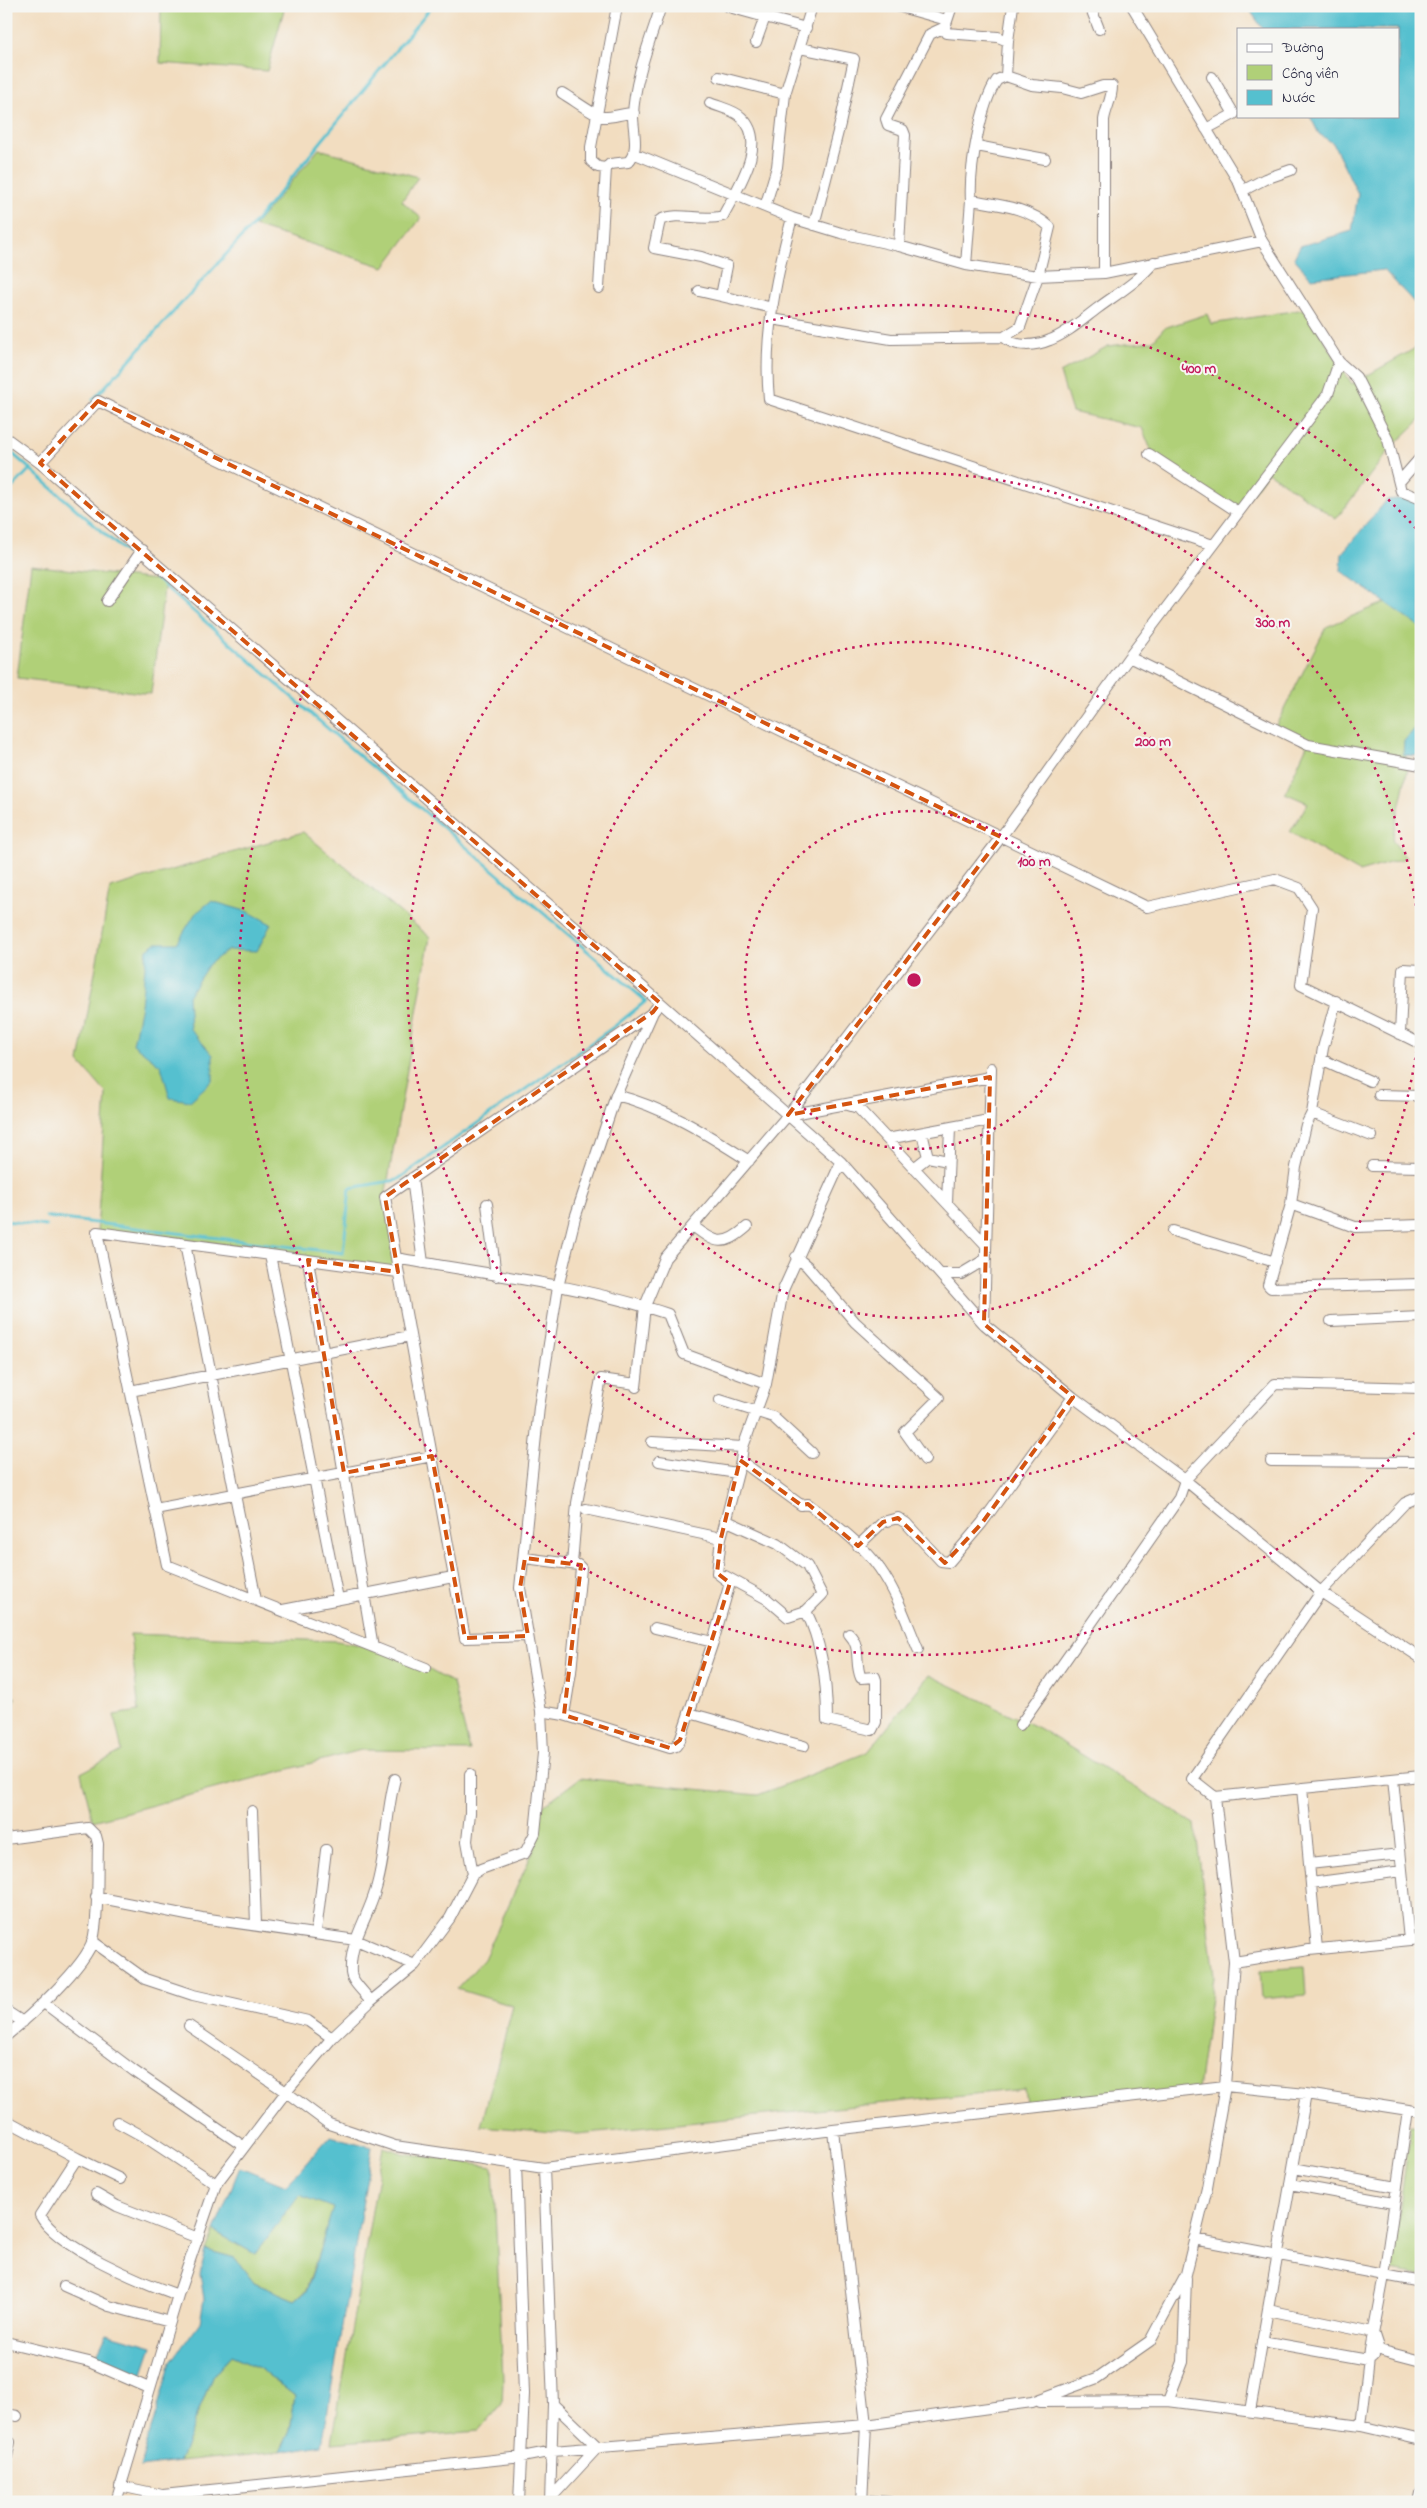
<svg xmlns="http://www.w3.org/2000/svg" width="1427" height="2508" font-family="'Indie Flower',sans-serif">
  <rect width="100%" height="100%" fill="#f6f6f2"/>
  <filter id="ink" filterUnits="userSpaceOnUse"><feTurbulence type="fractalNoise" baseFrequency=".02" numOctaves="2"/><feDisplacementMap in="SourceGraphic" scale="10" xChannelSelector="R" yChannelSelector="G"/><feConvolveMatrix kernelMatrix="1 2 1 2 8 2 1 2 1" color-interpolation-filters="sRGB"/></filter>
  <filter id="wash" filterUnits="userSpaceOnUse"><feTurbulence type="fractalNoise" baseFrequency=".0096" numOctaves="4" result="noise"/><feDisplacementMap in="SourceGraphic" scale="20" xChannelSelector="R" yChannelSelector="G"/><feGaussianBlur stdDeviation="1.12" result="paint"/><feColorMatrix in="noise" values="0 0 0 0 0 0 0 0 0 0 0 0 0 0 0 0 0 1.4 0 .05"/><feComposite in="paint" operator="in"/></filter>
  <g filter="url(#wash)">
    <rect width="100%" height="100%" fill="#f2ddc0"/>
    <path fill="#b0d078" stroke="#69795a" d="M161,6H285L267,71L160,63Z
      M319,149L418,177L402,201L421,218L384,267L254,226Z
      M1305,309L1352,384L1421,345V419L1391,448L1336,519L1268,472L1238,512L1154,457L1142,428L1072,412L1060,373L1108,346L1153,341L1164,328L1207,314L1211,324Z
      M31,565L165,581L151,694L17,678Z
      M1389,601L1421,627V661L1418,669L1421,671V722C1409,735 1397,745 1409,763L1392,840L1406,858L1359,872L1290,832L1308,803L1285,793L1307,745L1274,729L1326,627Z
      M303,832L430,937L385,1197L398,1272L97,1232L106,1093L79,1062L110,888Z
      M130,1634L337,1641L373,1647L426,1668L453,1683L470,1751L361,1750L93,1821L81,1773L122,1751L114,1715L139,1711Z
      M929,1675L1040,1729L1195,1824L1214,1976L1198,2089L1027,2108L1024,2089L578,2134L481,2126L513,2006L457,1989L484,1959L535,1847L537,1810L580,1778L758,1795L868,1752Z
      M6,1696L15,1697L7,1769L6,1768Z
      M1304,1967L1306,1995L1262,1999L1260,1970Z
      M1411,2126L1421,2127V2276L1391,2271Z
      M383,2147L403,2153L493,2167L503,2380L502,2404L479,2431L332,2443Z
      M299,2194L334,2208L306,2290L295,2300L254,2283L235,2258L206,2250L214,2231L255,2254Z
      M231,2356L259,2368L295,2396L290,2431L280,2452L179,2462L212,2377Z"/>
    <path fill="#55c0cf" stroke="#3c7185" d="M1247,6H1421V310L1384,270L1311,278L1294,258L1300,246L1352,231L1358,194L1333,143L1319,134L1310,116H1398V29H1263Z
      M1408,498L1421,505V628L1341,571L1342,553L1387,500Z
      M1421,722V756L1403,755L1404,741Z
      M211,901L249,912L271,924L257,951L228,950L209,964L188,996L190,1029L213,1055V1080L190,1101L170,1098L161,1066L133,1044L141,1005L147,949L156,943H177L195,914Z
      M330,2136L372,2147L322,2445L280,2452L290,2431L295,2396L259,2368L231,2356L212,2377L179,2462L140,2467L171,2362L200,2322L204,2299L200,2274L206,2250L235,2258L254,2283L295,2300L307,2290L333,2208L299,2195L255,2254L214,2231L240,2167L286,2186Z
      M107,2333L152,2346L141,2378L96,2356Z"/>
    <g fill="none" stroke-linecap="round" stroke-linejoin="round">
      <path stroke="#55c0cf" stroke-width="3" d="M93,400L252,226L432,6
        M6,448L348,746L646,1001L615,1026L397,1180L350,1188L343,1253L46,1217
        M6,494L31,468
        M6,1221L46,1226"/>
    </g>
  </g>
  <g filter="url(#ink)">
    <g fill="none" stroke-linecap="round" stroke-linejoin="round">
      <g stroke="#8a807e" stroke-width="12">
        <path id="street" d="M767,6L765,17L806,28
          M897,6L947,20
          M1090,6L1099,29
          M729,7L765,17L756,42
          M1008,41L1013,6
          M800,48L854,59L840,124L814,225
          M1006,76L1032,85L1062,88L1081,93L1103,86H1112C1112,100 1106,107 1104,120V273
          M719,77L785,94
          M562,93C571,98 595,116 602,117C612,118 623,113 634,113
          M710,103C719,107 734,110 741,117C770,143 736,190 723,216C701,222 679,211 660,220L654,248L701,257L727,266L721,296
          M1206,129L1234,114L1212,77
          M977,146L1045,159
          M633,153L792,218L841,233L899,246L966,265L1038,276L1104,273L1262,241
          M606,168L598,167L591,161V147L617,6
          M1242,191L1265,179L1291,170
          M765,207L777,167L785,94L812,6
          M792,218C776,276 763,339 769,399L1213,545
          M899,246L905,135L903,130L888,125L886,119L930,34L945,27
          M966,265L971,200
          M599,288L606,168L610,164L628,162C640,151 633,131 633,116C634,80 650,41 661,6
          M699,291L773,308
          M772,319L891,339L1004,337L1020,327L1038,276L1050,227C1028,207 1000,205 971,200C969,170 980,105 997,80L1006,76L1008,41L998,37L946,33L945,27L952,6
          M1004,337C1015,348 1036,346 1050,340C1068,333 1083,319 1098,308C1117,294 1139,281 1154,262
          M1339,362L1356,377L1388,440L1401,491L1421,499
          M6,438L40,463L569,922L841,1162L984,1324L1073,1397L1185,1480L1321,1592L1421,1658
          M1149,454L1238,512
          M40,463L98,401L1147,907L1275,879L1299,888L1312,908L1301,985L1421,1044
          M1400,481L1421,457
          M107,601L142,550
          M1129,657L1308,745L1421,765
          M1336,1001L1323,1048L1312,1113L1306,1125L1296,1167L1291,1204L1268,1285L1271,1288L1421,1284
          M1400,1034L1403,969L1421,970
          M1321,1059L1370,1081
          M616,1095C664,1107 707,1134 749,1161
          M1379,1095L1421,1096
          M848,1105L858,1108L986,1245
          M1312,1113L1372,1136
          M788,1115L990,1077
          M887,1139L989,1120
          M928,1157L948,1161
          M1372,1166L1421,1167
          M914,1168L928,1157L922,1133
          M412,1178L423,1263
          M947,1203L950,1128
          M487,1204L496,1276
          M1291,1204L1355,1227L1421,1225
          M693,1226C716,1244 724,1247 747,1227
          M1173,1231L1275,1262
          M185,1244L256,1600
          M270,1255L338,1599
          M796,1257L807,1266L855,1322L939,1398L905,1432L925,1460
          M396,1258C485,1274 582,1285 668,1314L684,1354L766,1384
          M308,1260L373,1647
          M398,1272L97,1232L167,1565L426,1668
          M942,1274H961L986,1259
          M1331,1321L1421,1317
          M984,1324L991,1068
          M636,1387L645,1306L665,1258L788,1115L1001,837L1129,657L1328,394L1339,362L1262,241L1239,183L1132,6
          M130,1391L410,1336
          M720,1400L773,1417L812,1453
          M652,1442L743,1447
          M659,1461L737,1473
          M741,1461L801,1505L808,1504C831,1521 865,1546 880,1569C897,1593 907,1623 918,1649
          M1271,1461L1421,1462
          M155,1509L432,1456
          M586,1509L721,1538
          M858,1546L883,1522L898,1518L906,1523L941,1561L949,1562L982,1523L1073,1397
          M525,1558L578,1565L581,1568L571,1672L564,1715
          M572,1564L577,1503L601,1379L636,1384
          M725,1576L767,1599L788,1617L806,1611L822,1595L807,1566L778,1544L725,1520
          M283,1610L453,1577
          M806,1611C822,1643 827,1684 827,1720L872,1730L876,1722V1680L875,1677L861,1678C854,1663 862,1647 849,1634
          M655,1628L713,1642
          M528,1636L465,1638L385,1197L652,1013
          M541,1711L564,1715L670,1748L676,1746L680,1740L713,1642L730,1583L717,1573L721,1538L741,1461L743,1447L766,1384L783,1290L841,1162
          M689,1713C728,1723 765,1737 804,1746
          M1020,1725L1179,1498L1185,1480L1275,1384L1421,1388
          M1393,1779L1409,1940
          M1302,1788L1317,1949
          M1215,1797L1192,1779L1321,1592L1405,1503L1421,1496
          M252,1811L256,1924
          M6,1839L88,1828L96,1836L98,1844C97,1871 99,1915 93,1940C86,1966 28,2018 6,2036
          M1309,1864L1400,1854
          M473,1874L481,1869L525,1853L535,1833L543,1753L541,1711L520,1588L539,1407L558,1287L575,1218L616,1095L653,1012L660,1003
          M1311,1883L1402,1871
          M96,1897L202,1918L356,1940L415,1965
          M316,1932L326,1850
          M92,1941L145,1979L193,1995L308,2021L332,2038
          M1234,1962L1309,1950L1421,1939
          M371,2001C365,1993 352,1982 351,1973C349,1943 367,1919 375,1892C387,1855 385,1816 395,1779
          M44,2003L134,2071L243,2146
          M6,2011L23,2022
          M189,2026L286,2092L329,2124L395,2146L544,2168L833,2130L1225,2086L1306,2094L1421,2112
          M6,2120L77,2158L40,2215C56,2247 143,2283 178,2295
          M117,2122L148,2139L216,2184
          M833,2130L866,2425L862,2502
          M77,2158L120,2179
          M516,2164L524,2394L519,2502
          M544,2168L553,2404L550,2502
          M1293,2168L1396,2187
          M1290,2184L1393,2203
          M96,2194L117,2206L198,2238
          M1194,2239L1421,2282
          M64,2286L109,2306L170,2322
          M1268,2310L1373,2332L1379,2350
          M1262,2341L1368,2360L1373,2356
          M6,2342L89,2362L149,2388
          M1379,2350L1421,2361
          M1168,2401L1361,2426L1421,2440
          M1040,2402L1168,2401L1183,2362L1186,2278
          M1250,2411L1306,2094
          M6,2414L17,2416
          M1361,2426L1370,2350L1384,2276L1408,2110
          M6,2461L10,2442
          M120,2486L162,2495
          M550,2499L598,2447L553,2404
          M862,2500L889,2502
          M116,2502L178,2295L216,2184L286,2092L332,2038L371,2001L415,1965L450,1918L473,1874L467,1841L470,1813V1774
          M143,2502L163,2495L522,2457L553,2451L866,2425L1032,2402L1097,2378L1150,2341L1186,2274L1207,2188L1225,2086L1234,1962L1215,1797L1421,1776
          M1419,2502L1421,2493"/>
      </g>
      <use href="#street" stroke="#fff" stroke-width="10"/>
    </g>
  </g>
  <path fill="none" stroke="#d45411" stroke-width="4" stroke-dasharray="10 6" stroke-linejoin="round" d="M98,401L1001,837L788,1115L990,1077L984,1324L1073,1397L982,1523L945,1563L898,1518L883,1522L858,1546L808,1504L801,1505L740,1460L721,1538L717,1573L730,1583L680,1740L670,1748L564,1715L581,1565L525,1558L520,1588L528,1636L465,1638L432,1456L344,1473L308,1260L398,1272L385,1197L653,1012L660,1003L40,463Z"/>
  <g fill="none" stroke="#c2185b" stroke-width="2.5" stroke-dasharray="2.5 5">
    <circle cx="914" cy="980" r="169"/>
    <circle cx="914" cy="980" r="338"/>
    <path d="M1421 998A507 507 0 1 1 1421 962"/>
    <path d="M1420 1427A675 675 0 1 1 1420 533"/>
  </g>
  <circle cx="914" cy="980" r="8" fill="#c2185b" stroke="#f6f6f2" stroke-width="2.5"/>
  <g font-size="15" text-anchor="middle" font-weight="bold" fill="#c2185b" stroke="#f6f6f2" stroke-width="4" stroke-linejoin="round" paint-order="stroke">
    <text x="1199" y="373">400 m</text>
    <text x="1273" y="627">300 m</text>
    <text x="1153" y="746">200 m</text>
    <text x="1034" y="866">100 m</text>
  </g>
  <rect width="1427" height="2508" fill="none" stroke="#f6f6f2" stroke-width="25"/>
  <rect x="1237" y="28" width="162" height="90" fill="#f6f6f2" stroke="#a1a1a9"/>
  <rect x="1247" y="44" width="25" height="8" fill="#ffffff" stroke="#a1a1a9"/>
  <text x="1282" y="52" font-size="15" fill="#22223b">Đường</text>
  <rect x="1247" y="65" width="25" height="15" fill="#b0d078" stroke="#a1a1a9"/>
  <text x="1282" y="78" font-size="15" fill="#22223b">Công viên</text>
  <rect x="1247" y="90" width="25" height="15" fill="#55c0cf" stroke="#a1a1a9"/>
  <text x="1282" y="102" font-size="15" fill="#22223b">Nước</text>
</svg>
